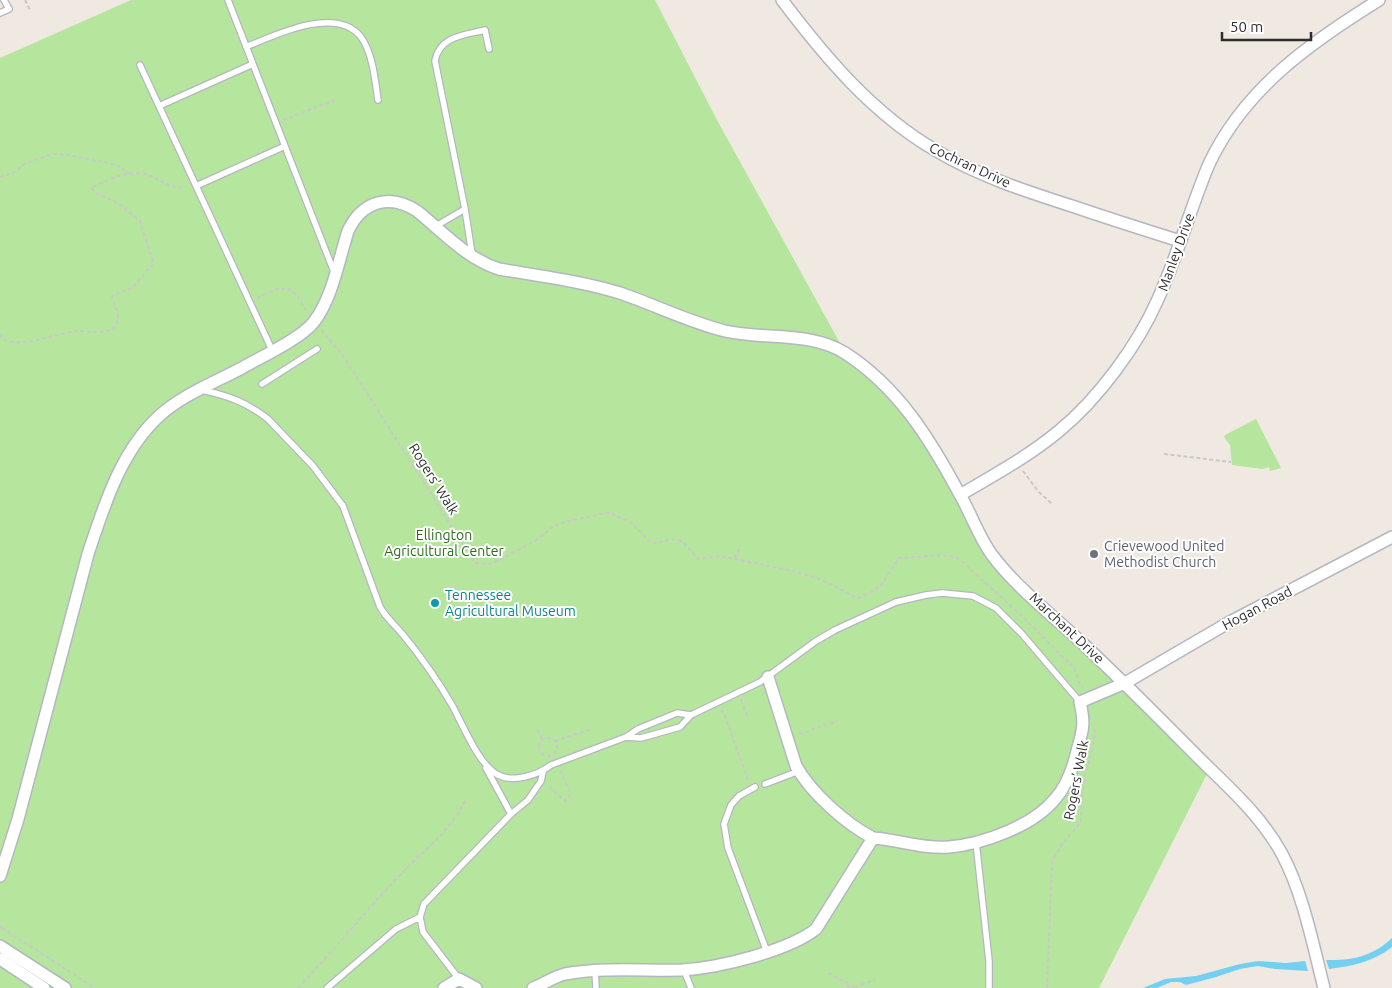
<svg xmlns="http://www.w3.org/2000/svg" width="1392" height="988" font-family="Ubuntu,sans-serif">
  <rect width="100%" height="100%" fill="#efe9e1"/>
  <path fill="#b6e59e" d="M131,0H655L717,120L846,354L905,406L984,544L1210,768L1099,988H0V58Z
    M1256,419L1281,468L1270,471L1269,467L1262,469L1232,465L1230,445L1224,437L1225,435Z"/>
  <path fill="#75cff0" d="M1392,938V947C1373,962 1352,966 1329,969L1326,960C1352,961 1373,956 1392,938Z
    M1258,961L1286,963L1305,961L1308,971L1275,969L1258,966L1240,969L1216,977L1186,985L1180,982H1171L1157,988H1143L1165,979L1196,976L1240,964Z"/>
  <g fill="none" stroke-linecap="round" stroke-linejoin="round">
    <g stroke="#b4b7c1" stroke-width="8">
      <path id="service" d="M228,0L334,272
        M0,13L9,9L4,0
        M246,47C275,35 336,5 361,37C373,54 375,80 378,100
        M140,65L272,350
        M159,106L253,64
        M196,186L285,146
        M436,226L465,209
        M472,254L465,209L435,61C439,36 465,35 485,30L489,49
        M262,384L317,349
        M202,390C229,396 246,402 268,419L313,466L343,506L380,607C387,619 396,626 404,636C422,658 438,681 452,705C463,725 478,764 498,775C513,783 538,775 551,765L626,737L641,738L680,727L691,715L760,682L816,641L835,630L896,602L926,595L942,593L973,596L996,608L1022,634L1080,702
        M626,737L638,729L677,713L691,715
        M486,768L511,814
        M765,784L799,771
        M755,787L739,796L731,805L724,824L728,848L767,952
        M976,842L989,961V988
        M595,970L596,988
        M684,970L691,988
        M459,979L423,932L420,917L424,904L511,814L528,800L541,781L543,772
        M327,988L396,929L420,917"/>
    </g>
    <g stroke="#b4b7c1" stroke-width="14">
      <path id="minor" d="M782,0C825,57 873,114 935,150C978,176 1028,192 1075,207C1110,219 1145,230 1180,241
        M960,495C994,475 1029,456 1059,431C1098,399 1138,345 1158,299C1178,255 1190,209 1209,164C1244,89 1311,42 1379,0
        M768,677L796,766C811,793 846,824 873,838
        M0,876L18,819L88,554C104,506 120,453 158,417C180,396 213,383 240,369C259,358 300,339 313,323C332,300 339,259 348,231C362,201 390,193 417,211C443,232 467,259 499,269C540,276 581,281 620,293C655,305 689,322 725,331C764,340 810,331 845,353C898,387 930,439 959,493C971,513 978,536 992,555C1015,586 1052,615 1080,641C1123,681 1164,723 1206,765C1234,792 1263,819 1282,854C1303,893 1313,945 1324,988
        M0,946L65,988
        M0,959L44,988
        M444,988L459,979L476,988
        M533,988C544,984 553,977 565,974C604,967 643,971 682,970C718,968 788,951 816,929L873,838C900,840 922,849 949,847C983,844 1033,826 1055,799C1067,786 1073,768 1077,751C1083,730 1085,724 1080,702L1125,683L1228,623L1392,537"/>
    </g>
    <path stroke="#c9c9c9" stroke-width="2" stroke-dasharray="4 2.5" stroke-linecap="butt" d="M25,0L30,10
      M283,120L335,100
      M0,177L13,173L26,163L52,154L68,155L117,165L130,174
      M257,298L277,289H290L298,297L306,310
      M321,330L342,354L475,563L490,564L500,560L538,539L551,528L562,523L605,513H611L622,519L629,520L651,543C659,544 664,540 672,539C683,538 691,551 698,559L720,556L789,570L814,577L835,586L852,596L859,598L870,593L881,585L899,558L943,555L958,558L1026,620L1075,669L1079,683L1083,687
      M0,334C6,351 44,338 57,335C65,333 73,331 80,331C93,331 118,337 118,316C117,309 114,304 112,298L114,295L132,288L152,265L153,262L140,221L118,203L96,193L91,188C105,181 122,173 137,173C156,173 168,191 186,187
      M1164,454L1231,462
      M1023,471L1038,491L1053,505
      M734,558L738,553L740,545
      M741,700L748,719
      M722,709L749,782
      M537,730L543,740
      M799,734L837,721
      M539 747a9 9 0 1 1 18 0a9 9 0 1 1-18 0Z
      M555,741L592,729
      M549,787L565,801L569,798L570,792L560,770
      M0,926L2,928L0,931
      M2,928L95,988
      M828,973L846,982L849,986
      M855,987L875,980
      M298,988C332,952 364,913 398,877C422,851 451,832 466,799
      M847,988L851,985L856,988
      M1047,988L1052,862L1062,844L1081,822L1082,794L1086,772L1093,748L1095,726"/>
    <use href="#service" stroke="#fff" stroke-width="5.5"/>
    <use href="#minor" stroke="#fff" stroke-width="11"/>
  </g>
  <circle fill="#6b7280" stroke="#fff" stroke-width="2" cx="1094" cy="554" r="5"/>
  <circle fill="#0f9aa8" stroke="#fff" stroke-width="2" cx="435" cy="603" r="5"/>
  <g text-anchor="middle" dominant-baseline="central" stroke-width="4" stroke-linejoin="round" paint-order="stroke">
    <g font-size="14" fill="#2e2e2e" stroke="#fff">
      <text transform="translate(970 165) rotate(25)">Cochran Drive</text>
      <text transform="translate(1176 252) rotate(-70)">Manley Drive</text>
      <text transform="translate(434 479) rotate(58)">Rogers’ Walk</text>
      <text transform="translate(1257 608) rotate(-28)">Hogan Road</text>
      <text transform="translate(1067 628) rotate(43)">Marchant Drive</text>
      <text transform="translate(1076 780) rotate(-79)">Rogers’ Walk</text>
    </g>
    <g font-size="14" fill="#2c6e1b" stroke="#fff">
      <text x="444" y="535">Ellington<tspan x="444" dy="16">Agricultural Center</tspan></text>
    </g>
    <g font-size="14" fill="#5b616d" stroke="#fff" text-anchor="start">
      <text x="1104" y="546">Crievewood United<tspan x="1104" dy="16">Methodist Church</tspan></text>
    </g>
    <g font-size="14" fill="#0d838f" stroke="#fff" text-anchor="start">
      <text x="445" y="595">Tennessee<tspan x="445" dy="16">Agricultural Museum</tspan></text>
    </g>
  </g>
  <path d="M1222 32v8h89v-8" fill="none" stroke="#2e2e2e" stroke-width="2.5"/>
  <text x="1230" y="32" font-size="15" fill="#2e2e2e" stroke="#ffffff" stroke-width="4" paint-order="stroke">50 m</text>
</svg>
